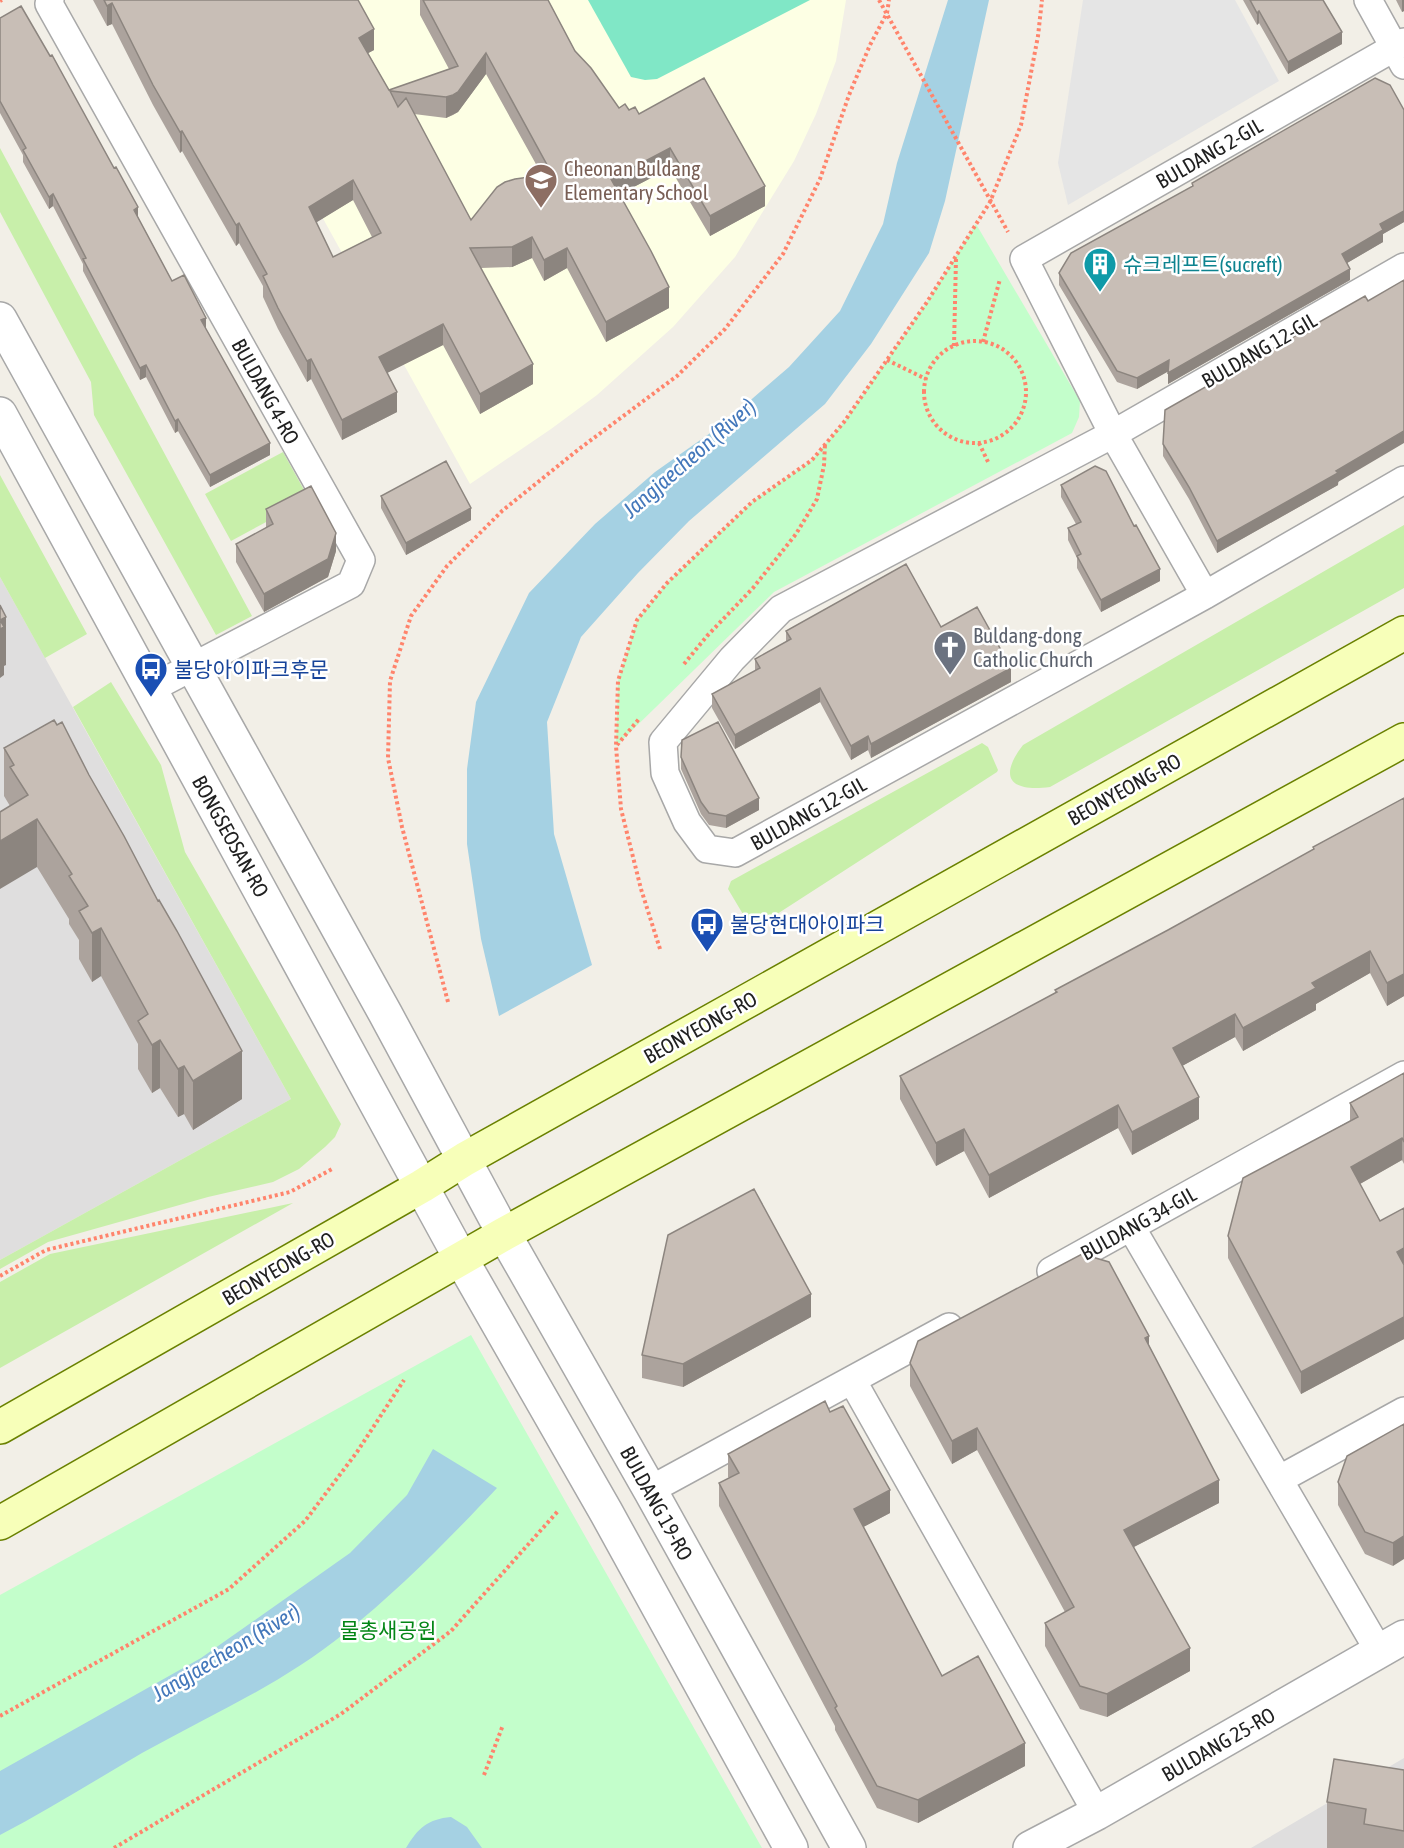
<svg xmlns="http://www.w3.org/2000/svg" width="1404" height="1848" font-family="'Asap Condensed','Noto Sans KR',sans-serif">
  <rect width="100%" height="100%" fill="#f2efe7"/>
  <path fill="#dfdede" d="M0,577L291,1099L0,1260Z
    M1404,1758V1848H1251Z"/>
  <path fill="#fdffe4" d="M202,0H846L836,61L816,114L794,161L735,257L673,327L597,395L551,429L470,484Z"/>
  <path fill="#c8efaa" d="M0,148L252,616L216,635L94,415L91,382L0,212Z
    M283,452L309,499L231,541L205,494Z
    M0,475L87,634L45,658L0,577Z
    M1404,525V588L1050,787C1012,792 997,779 1023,745Z
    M111,682L161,765L185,852L341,1124L335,1137L325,1147L299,1169L273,1182L208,1197L48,1242L0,1269V1260L291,1099L73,707Z
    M982,743L988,747L998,770L997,772L757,927L750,926L728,889L731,881Z
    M293,1203L0,1368V1282L50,1254Z"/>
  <path fill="#c3fecb" d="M976,224L1080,401L1079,417L1072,433L774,592L616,746L618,681L637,620L667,583L752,502L812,460L844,422L927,302Z
    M471,1335L762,1848H0V1595Z"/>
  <path fill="#80e7c6" d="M588,0H810L657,79L645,80L631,77Z"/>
  <path fill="#e5e5e5" d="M1083,0H1235L1279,81L1068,205L1058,163Z"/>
  <path fill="#a5d1e3" d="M948,0H989L945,201L929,253L871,344L825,404L689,521L638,573L581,637L547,722L554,834L592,965L499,1016L481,939L467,844V769L476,702L529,593L595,524L655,472L723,424L789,367L840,311L883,224L897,163Z
    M433,1449L497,1488C451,1537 398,1591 345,1633C282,1684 212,1714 142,1753C94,1781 48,1810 0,1835V1771L201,1658L350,1553L407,1495Z
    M451,1817L467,1827L482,1848H406C418,1828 428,1819 451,1817Z"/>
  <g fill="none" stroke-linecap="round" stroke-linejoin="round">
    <g stroke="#a8a8a8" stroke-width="30">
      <path id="minor" d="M50,0L49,4L361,560L351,584L150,689
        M1368,0L1404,65
        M1404,267L1113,434L781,609L732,659L663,742L665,773L687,822L707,849L735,853L1205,595L1404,480
        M1205,595L1113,434L1024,259L1404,42
        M1131,1227L1379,1651
        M1051,1271L1404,1075
        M852,1380L1097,1813
        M1280,1479L1404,1411
        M650,1490L949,1327"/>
    </g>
    <g stroke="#a8a8a8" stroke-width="36">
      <path id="tertiary" d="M0,319L385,1013L504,1234L650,1490L849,1848
        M0,414L461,1259L606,1512L791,1848
        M1030,1848L1097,1813L1404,1637"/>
    </g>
    <g stroke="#6a8100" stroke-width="36">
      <path id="secondary" d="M0,1427L422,1186L465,1159L1404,633
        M0,1523L504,1234L1404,740"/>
    </g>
    <path stroke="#ff846c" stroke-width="4" stroke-dasharray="3 3" stroke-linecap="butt" d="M879,0L1008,232
      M0,1L2,0
      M924 392a51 51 0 1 1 102 0a51 51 0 1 1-102 0Z
      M983,342L1000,279
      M954,346L956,259
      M887,360L926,379
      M979,443L989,464
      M684,664L707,636L753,588L796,534L817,499L824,465L825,444
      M617,745L639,719
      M660,949L641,889L621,809L616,746L618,681L637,620L667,583L752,502L812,460L844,422L927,302L990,202L1021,125L1038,36L1042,0
      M448,1002L402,827L388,758L390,681L411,616L447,566L502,511L579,449L677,376L725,329L783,254L820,179L849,95L870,45L887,13L889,0
      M0,1276L46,1250L290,1192L334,1168
      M0,1716L229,1589L305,1521L357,1452L404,1380
      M484,1775L503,1725
      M114,1848L341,1714L451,1631L558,1511"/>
    <use href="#minor" stroke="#fff" stroke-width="27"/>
    <use href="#tertiary" stroke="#fff" stroke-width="33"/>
    <use href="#secondary" stroke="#f7ffb9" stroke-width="33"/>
  </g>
  <path fill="#aca39d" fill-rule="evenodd" d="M93,0H358L374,50L368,53L389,90L449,69L420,15V0H548L575,51L619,108L639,114L765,206L710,236L670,168L620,194L669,308L606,342L567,268L544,281L532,258L512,267L481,268L533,384L480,414L443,345L387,373L397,412L342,440L311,379L307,382L278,329L263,297V286L239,243L236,246L182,151L180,153L153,105L112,24L107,26ZM486,74L542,175L471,220L414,114L446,118L453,115L458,112ZM353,200L372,237L333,257L316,222Z
    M1243,0H1323L1342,44L1288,74L1259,23L1257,25Z
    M1396,0H1404V11L1402,12Z
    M0,18L138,217L172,281L206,329L270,455L210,487L178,431L175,433L146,377L140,380L83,271V264L53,206L49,209L23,162V155L0,113Z
    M1404,110V222L1383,234V242L1347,263L1350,280L1168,384V371L1137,389L1117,382L1059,285V273L1192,187V183Z
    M1368,301L1338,485L1217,553L1189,499L1163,456V444Z
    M1061,485L1160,581L1101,612L1077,568V558L1068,540V528L1076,524L1061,497Z
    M381,496L471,520L406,555L381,508Z
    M266,509L336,551L328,577L264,612L236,562V544L266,528Z
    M941,627L1011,682L871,758L868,750L851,760L820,702L735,749L712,708V694L755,671V659L786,642V631Z
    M4,748L242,1099L193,1130L184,1114L178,1117L160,1088L152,1093L138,1069V1044L101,976L92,982L79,959V940L69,924V919L37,867L10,806L4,796Z
    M681,757L759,810L726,828L709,825L701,814L681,769Z
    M1404,798V996L1387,1006L1370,973L1316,1004V1010L1243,1051L1235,1037L1182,1066L1199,1119L1132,1155L1118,1128L989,1198L964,1151L936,1166L900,1099V1076L1055,993V990L1168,930L1313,850V847Z
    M1404,1073V1164L1402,1160L1360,1184L1380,1221L1404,1208V1339L1301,1394L1228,1258V1236L1350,1121V1103Z
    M811,1317L683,1387L642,1378V1355Z
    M1149,1345L1219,1503L1134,1547L1190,1671L1107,1717L1080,1709L1045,1646V1623L1065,1612L977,1450L952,1464L910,1386V1363Z
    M830,1412L890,1513L863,1527L942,1676L1025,1766L918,1823L877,1808L835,1730V1726L719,1506V1483L729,1478L728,1477V1454Z
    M1404,1424L1393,1566L1365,1554L1338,1505V1482Z
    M1404,1770V1848H1327V1802Z"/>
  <path fill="#8c857f" d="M1402,0H1404V11L1402,12Z
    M112,3V24L107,26V6Z
    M1259,11V23L1257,25V13Z
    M374,29V50L359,58V38Z
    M1342,32V44L1288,74V62Z
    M486,53V74L458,112L446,118V97Z
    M182,131V151L180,153V132Z
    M670,148V168L611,199V179Z
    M353,180V200L309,227V207Z
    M765,186V206L710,236V216Z
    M53,194V206L49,209V197Z
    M138,207V219L134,210Z
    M1404,211V222L1383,234V242L1342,266V254L1380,224Z
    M239,223V243L236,246V225Z
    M532,237V258L512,267V247Z
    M567,248V268L544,281V260Z
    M1350,269V280L1168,384V373Z
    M669,287V308L606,342V322Z
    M206,318V330L201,320Z
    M443,324V345L379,377V357Z
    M311,359V379L307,382V361Z
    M1169,360V371L1137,389V378Z
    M533,364V384L480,414V394Z
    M146,365V377L140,380V368Z
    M397,392V412L342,440V420Z
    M178,419V431L175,433V421Z
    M1404,431V443L1338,482V485L1217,553V541Z
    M270,443V455L210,487V475Z
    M471,508V520L406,555V543Z
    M336,533V551L328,577L264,612V594Z
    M1160,569V581L1101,612V600Z
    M6,617V665L4,666V675L0,678V620Z
    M1011,668V682L871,758V744Z
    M820,688V702L735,749V735Z
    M868,736V750L851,760V746Z
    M759,798V810L726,828V816Z
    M37,819V867L0,889V841Z
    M101,928V976L92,982V933Z
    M1370,951V973L1316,1004V1010L1243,1051V1028L1312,983Z
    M1404,974V996L1387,1006V983Z
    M1235,1014V1037L1173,1071V1048Z
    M160,1040V1088L152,1093V1045Z
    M242,1051V1099L193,1130V1081Z
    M184,1066V1114L178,1117V1069Z
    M1199,1097V1119L1132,1155V1132Z
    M1118,1105V1128L989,1198V1175Z
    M964,1129V1151L936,1166V1143Z
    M1402,1138V1160L1351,1189V1167Z
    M1404,1248V1270L1397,1252Z
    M811,1294V1317L683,1387V1364Z
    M1404,1317V1339L1301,1394V1372Z
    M1149,1336V1359L1145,1338Z
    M977,1428V1450L952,1464V1441Z
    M1219,1480V1503L1124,1552V1530Z
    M890,1490V1513L854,1532V1509Z
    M1404,1536V1559L1393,1566V1543Z
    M1190,1648V1671L1107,1717V1694Z
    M1025,1743V1766L918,1823V1800Z"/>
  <path fill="#c8beb6" stroke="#8c857f" stroke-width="1.5" fill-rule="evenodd" d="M104,0H358L374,29L359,38L389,90L458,66L423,0H548L575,51L591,68L619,108L625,104L629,110L635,107L639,114L704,78L765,186L710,216L670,148L611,179L651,251L669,287L606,322L567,248L544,260L532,237L512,247L470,248L533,364L480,394L443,324L379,357L397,392L342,420L311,359L307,361L278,308L263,276L267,274L239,223L236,225L182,131L180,132L153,85L112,3L107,6ZM486,53L552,174L515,179L505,182L497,187L471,220L406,98L398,107L390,91L446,97L453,95L458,92ZM353,180L381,233L333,257L309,207Z
    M1250,0H1323L1342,32L1288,62L1259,11L1257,13Z
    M21,6L50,56L52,55L114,168L116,167L138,207L134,210L172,281L184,275L206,318L201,320L270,443L210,475L178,419L175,421L146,365L140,368L83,259L86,258L53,194L49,197L23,150L26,148L0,101V18Z
    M1375,78L1390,85L1404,110V211L1380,224L1383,230L1342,254L1350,269L1168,373L1169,360L1137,378L1117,371L1059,273L1071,253L1193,186L1192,183Z
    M1404,280V431L1336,471L1338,473L1217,541L1189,487L1163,444L1165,410L1365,296L1368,301Z
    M446,461L471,508L406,543L381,496Z
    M1095,466L1106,471L1134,526L1136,525L1160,569L1101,600L1077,556L1081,554L1068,528L1081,522L1061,485Z
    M311,486L336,533L328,559L264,594L236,544L273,524L266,509Z
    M906,564L941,627L977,607L1011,668L871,744L868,736L851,746L820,688L735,735L712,694L760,668L755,659L791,639L786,631Z
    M0,605L6,617L0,620Z
    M0,620L4,627L0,629Z
    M54,720L57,725L62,722L89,775L124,836L158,901L159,900L177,931L242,1051L193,1081L184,1066L178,1069L160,1040L152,1045L138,1021L148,1014L101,928L92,933L79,911L88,906L69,876L72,874L37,819L0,841V812L28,795L10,767L14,765L4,748Z
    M718,722L759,798L726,816L709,813L701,802L681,757L682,740Z
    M1404,798V974L1387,983L1370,951L1312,983L1316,988L1243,1028L1235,1014L1173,1048L1199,1097L1132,1132L1118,1105L989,1175L964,1129L936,1143L900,1076L1057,992L1055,990L1168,930L1314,849L1313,847Z
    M1404,1073V1142L1402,1138L1351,1167L1380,1221L1404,1208V1248L1397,1252L1404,1265V1317L1301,1372L1228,1236L1243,1178L1358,1117L1350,1103Z
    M754,1189L811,1294L683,1364L642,1355L668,1235Z
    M1082,1254L1109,1262L1149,1336L1145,1338L1219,1480L1124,1530L1190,1648L1107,1694L1080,1686L1045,1623L1074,1607L977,1428L952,1441L910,1363L918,1341Z
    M825,1401L830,1412L843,1406L890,1490L854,1509L942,1676L978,1656L1025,1743L918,1800L877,1786L835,1708L837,1706L719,1483L739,1473L728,1454Z
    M1404,1424V1536L1393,1543L1365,1532L1338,1482L1347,1456Z
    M1334,1759L1404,1770V1831L1364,1824L1366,1809L1327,1802Z"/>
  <defs>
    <g id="school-pin" transform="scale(1.725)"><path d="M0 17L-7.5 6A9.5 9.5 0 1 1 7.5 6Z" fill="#8d6e63" stroke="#fff"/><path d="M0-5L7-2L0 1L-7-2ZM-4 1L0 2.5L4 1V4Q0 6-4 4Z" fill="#fff"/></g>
    <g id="building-pin" transform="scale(1.725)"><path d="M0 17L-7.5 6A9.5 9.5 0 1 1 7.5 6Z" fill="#0f9aa8" stroke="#fff"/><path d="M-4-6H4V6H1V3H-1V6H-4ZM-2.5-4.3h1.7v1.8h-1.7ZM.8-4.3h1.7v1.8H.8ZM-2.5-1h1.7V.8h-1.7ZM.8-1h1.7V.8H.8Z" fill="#fff"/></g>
    <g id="church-pin" transform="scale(1.725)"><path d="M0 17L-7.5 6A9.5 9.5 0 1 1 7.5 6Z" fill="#6b7280" stroke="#fff"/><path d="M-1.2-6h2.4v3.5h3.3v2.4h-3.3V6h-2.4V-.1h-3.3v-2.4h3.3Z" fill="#fff"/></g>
    <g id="bus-pin" transform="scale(1.725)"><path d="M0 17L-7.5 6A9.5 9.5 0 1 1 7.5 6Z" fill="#1a4fb4" stroke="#fff"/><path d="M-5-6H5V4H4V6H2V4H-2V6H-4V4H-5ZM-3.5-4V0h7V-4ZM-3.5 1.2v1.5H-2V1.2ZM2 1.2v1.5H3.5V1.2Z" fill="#fff"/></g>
  </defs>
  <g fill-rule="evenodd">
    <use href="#school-pin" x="541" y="180"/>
    <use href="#building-pin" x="1100" y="264"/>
    <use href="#church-pin" x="950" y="647"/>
    <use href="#bus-pin" x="151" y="669"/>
    <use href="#bus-pin" x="707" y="924"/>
  </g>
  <g text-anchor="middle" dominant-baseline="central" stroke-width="5" stroke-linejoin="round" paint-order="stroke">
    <g font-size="21" fill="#212121" stroke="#fff">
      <text transform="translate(1209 153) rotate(-30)">BULDANG 2-GIL</text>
      <text transform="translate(1259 350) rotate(-30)">BULDANG 12-GIL</text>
      <text transform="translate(266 391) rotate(61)">BULDANG 4-RO</text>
      <text transform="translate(1124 789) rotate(-29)">BEONYEONG-RO</text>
      <text transform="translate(808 813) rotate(-29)">BULDANG 12-GIL</text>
      <text transform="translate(231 836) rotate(61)">BONGSEOSAN-RO</text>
      <text transform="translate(700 1027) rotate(-29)">BEONYEONG-RO</text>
      <text transform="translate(1138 1223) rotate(-29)">BULDANG 34-GIL</text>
      <text transform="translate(278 1268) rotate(-30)">BEONYEONG-RO</text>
      <text transform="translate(657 1503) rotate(61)">BULDANG 19-RO</text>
      <text transform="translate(1218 1744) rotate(-30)">BULDANG 25-RO</text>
    </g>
    <g font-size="21" fill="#785e54" stroke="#fff" text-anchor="start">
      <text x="564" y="168">Cheonan Buldang<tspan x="564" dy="24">Elementary School</tspan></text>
    </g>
    <g font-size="21" fill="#0d838f" stroke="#fff" text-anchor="start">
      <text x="1123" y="264">슈크레프트(sucreft)</text>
    </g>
    <g font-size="21" fill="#5b616d" stroke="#fff" text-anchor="start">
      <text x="973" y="635">Buldang-dong<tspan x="973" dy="24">Catholic Church</tspan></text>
    </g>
    <g font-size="21" fill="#164399" stroke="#fff" text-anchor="start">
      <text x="174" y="669">불당아이파크후문</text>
      <text x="730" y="924">불당현대아이파크</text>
    </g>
    <g font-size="21" fill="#048617" stroke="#fff">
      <text x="388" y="1630">물총새공원</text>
    </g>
    <g font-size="22" font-style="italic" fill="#4478bb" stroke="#fff">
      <text transform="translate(689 458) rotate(-41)">Jangjaecheon (River)</text>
      <text transform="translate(226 1652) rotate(-31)">Jangjaecheon (River)</text>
    </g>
  </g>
</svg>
